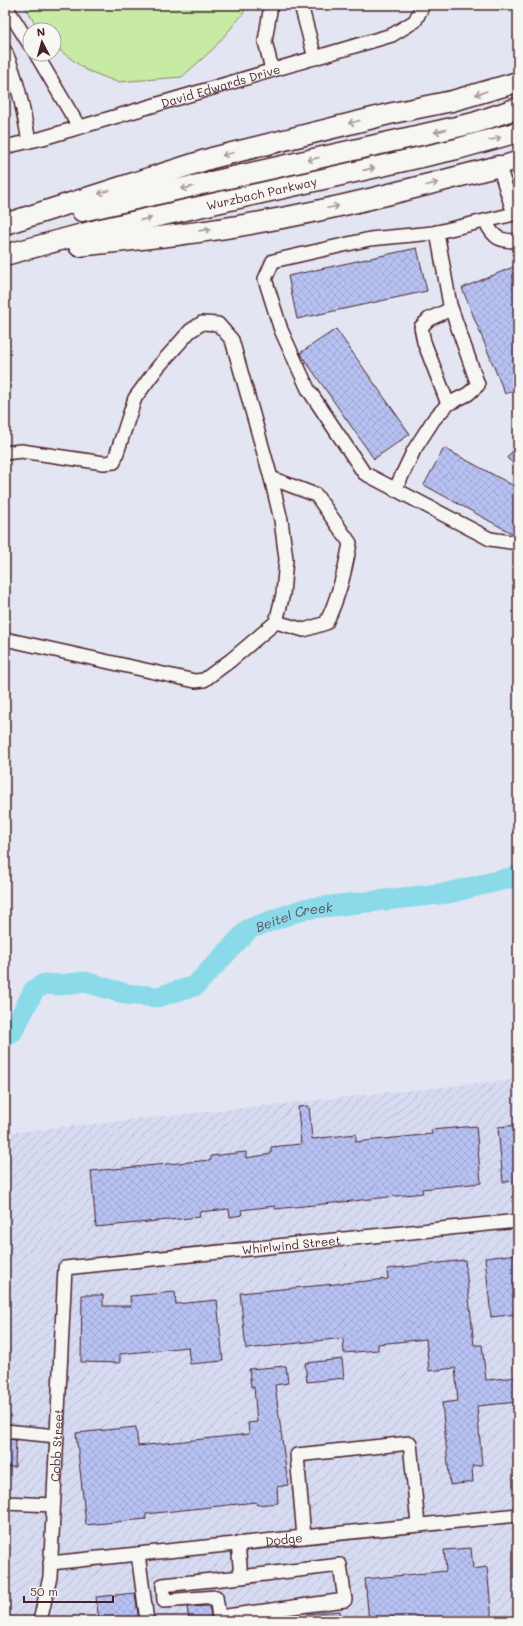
<svg xmlns="http://www.w3.org/2000/svg" width="523" height="1626" font-family="Mali,sans-serif">
  <defs>
    <pattern id="industrial-furrows" width="10" height="10" patternUnits="userSpaceOnUse"><rect width="10" height="10" fill="#d6dbf2"/><path d="M-1 1l2-2M0 10L10 0M9 11l2-2" fill="none" stroke="#b9bcd0"/></pattern>
    <pattern id="building-cross-hatch" width="8" height="8" patternUnits="userSpaceOnUse"><rect width="8" height="8" fill="#b7c2f3"/><path d="M0 0l8 8M0 8l8-8" fill="none" stroke="#9fa6d0"/></pattern>
  </defs>
  <rect width="100%" height="100%" fill="#e3e6f2"/>
  <filter id="ink" filterUnits="userSpaceOnUse"><feTurbulence type="fractalNoise" baseFrequency=".025" numOctaves="2"/><feDisplacementMap in="SourceGraphic" scale="8" xChannelSelector="R" yChannelSelector="G"/><feConvolveMatrix kernelMatrix="1 2 1 2 8 2 1 2 1" color-interpolation-filters="sRGB"/></filter>
  <g filter="url(#ink)">
    <path fill="url(#industrial-furrows)" d="M518,1079V1621H5V1133Z"/>
    <path fill="#c7eaa4" stroke="#888468" d="M24,5H247L243,14L213,49L182,77L117,82L86,70L54,46V30H39Z"/>
    <g fill="none" stroke-linecap="round" stroke-linejoin="round">
      <path stroke="#8bdae9" stroke-width="21" id="s1" d="M5,1037L13,1031L34,990L44,984L59,985L85,982L126,994L157,997L195,986L249,929L304,909L448,893L518,876"/>
    </g>
    <path fill="url(#building-cross-hatch)" stroke="#4a1f2b" d="M417,248L427,291L297,319L288,276Z
      M518,265V389L505,394L462,288Z
      M336,329L410,434L374,459L300,353Z
      M518,444V467L507,458Z
      M444,448L518,488V530L515,535L424,485Z
      M309,1106L312,1139L356,1134V1142L432,1134L431,1130L476,1126L481,1183L422,1189L423,1193L362,1200L275,1209V1206L241,1210L242,1215L230,1217L229,1209L199,1212L200,1217L96,1227L91,1171L211,1160V1156L246,1152V1158L271,1154V1147L301,1144L298,1107Z
      M518,1125V1181L503,1182L498,1127Z
      M518,1254V1314L491,1317L485,1258Z
      M465,1260L474,1345H482L486,1380L518,1377V1402L477,1406L482,1465L472,1466L473,1482L450,1485L442,1403L458,1401L455,1368L429,1371L426,1339L378,1344V1350L344,1353L343,1338L246,1349L240,1293L388,1279L387,1269Z
      M175,1292L176,1304L217,1300L223,1361L190,1364L188,1347L120,1354V1363L81,1362L82,1295H103V1306H131L130,1296Z
      M342,1359L344,1378L307,1382L305,1363Z
      M286,1366L288,1383L275,1385L288,1485L277,1487L278,1503L257,1505L256,1502L146,1514V1519L86,1525L76,1433L136,1427L138,1446L249,1434L248,1423L257,1422L254,1387H251L249,1369Z
      M5,1439L16,1440L15,1467H5Z
      M471,1548L473,1569L487,1567L492,1621H369L365,1579L446,1571L444,1550Z
      M135,1593L139,1621H99L96,1597Z
      M209,1606L212,1621H189L187,1607Z
      M340,1611L341,1621H307V1614Z"/>
    <g fill="none" stroke-linecap="round" stroke-linejoin="round">
      <g stroke="#4a1f2b" stroke-width="16">
        <g id="minor">
          <path d="M5,5L30,45"/>
          <path d="M271,5L265,41L272,70"/>
          <path d="M301,5L315,58"/>
          <path d="M5,51C18,79 23,110 29,141"/>
          <path d="M36,54L79,127"/>
          <path id="s2" d="M5,147L43,138L392,35L415,21L423,5"/>
          <path d="M499,166L514,214L433,233L370,239L273,261L265,279L281,330L308,389L364,473L490,539L518,543"/>
          <path d="M485,221C494,238 498,241 518,241"/>
          <path d="M448,404L424,342L421,327L429,319L451,309"/>
          <path d="M5,453L21,451L104,463L114,462L135,398L158,367L190,331L202,323L218,324L232,340L271,478L281,520L286,559L283,594L276,622L231,660L204,680L195,681L5,639"/>
          <path d="M271,478L316,495L350,543C345,571 339,597 326,623L304,630L276,622"/>
          <path d="M395,490L414,450L434,419L448,404L468,394L478,385L450,305L437,232"/>
          <path d="M5,1431L57,1436"/>
          <path d="M5,1503L53,1505"/>
          <path d="M304,1537L297,1455L410,1443L418,1525"/>
          <path d="M238,1543L241,1577L340,1565L345,1600L219,1617L216,1597L164,1601L163,1585L241,1577"/>
          <path d="M138,1554L147,1621"/>
          <path id="s3" d="M50,1563L518,1515"/>
          <path id="s4" d="M40,1621L50,1577L65,1268L518,1221"/>
        </g>
      </g>
      <g stroke="#4a1f2b" stroke-width="20">
        <path id="major" d="M499,166L518,160"/>
      </g>
      <g stroke="#4a1f2b" stroke-width="23">
        <g id="highway">
          <path d="M82,211L474,123L518,108"/>
          <path d="M5,224L212,158L393,113L452,101L518,82"/>
          <path d="M79,246C141,239 204,233 266,221C344,207 422,186 499,166"/>
          <path id="s5" d="M5,255L101,229L457,149L518,132"/>
        </g>
      </g>
      <use href="#minor" stroke="#f6f6f2" stroke-width="13"/>
      <use href="#major" stroke="#f6f6f2" stroke-width="17"/>
      <use href="#highway" stroke="#f6f6f2" stroke-width="20"/>
    </g>
    <defs><path id="oneway-shaft" d="M-6 0H5M1.5-3L5.5 0L1.5 3" fill="none" stroke-width="1.6" stroke-linecap="round" stroke-linejoin="round"/></defs>
    <g stroke="#a99598">
      <use href="#oneway-shaft" transform="translate(481 93) rotate(164)"/>
      <use href="#oneway-shaft" transform="translate(354 122) rotate(166)"/>
      <use href="#oneway-shaft" transform="translate(440 131) rotate(167)"/>
      <use href="#oneway-shaft" transform="translate(495 139) rotate(-15)"/>
      <use href="#oneway-shaft" transform="translate(228 154) rotate(165)"/>
      <use href="#oneway-shaft" transform="translate(313 159) rotate(167)"/>
      <use href="#oneway-shaft" transform="translate(369 169) rotate(-13)"/>
      <use href="#oneway-shaft" transform="translate(432 184) rotate(-14)"/>
      <use href="#oneway-shaft" transform="translate(187 188) rotate(167)"/>
      <use href="#oneway-shaft" transform="translate(104 192) rotate(162)"/>
      <use href="#oneway-shaft" transform="translate(333 207) rotate(-12)"/>
      <use href="#oneway-shaft" transform="translate(146 219) rotate(-13)"/>
      <use href="#oneway-shaft" transform="translate(205 230) rotate(-8)"/>
    </g>
  </g>
  <g text-anchor="middle" dominant-baseline="central" stroke-width="3" stroke-linejoin="round" paint-order="stroke">
    <g font-size="12" fill="#4a1f2b" stroke="#f6f6f2">
      <text stroke="none"><textPath href="#s2" startOffset="224">David Edwards Drive</textPath></text>
      <text stroke="none"><textPath href="#s5" startOffset="264">Wurzbach Parkway</textPath></text>
      <text stroke="none"><textPath href="#s4" startOffset="582">Whirlwind Street</textPath></text>
      <text stroke="none"><textPath href="#s4" startOffset="177">Cobb Street</textPath></text>
      <text stroke="none"><textPath href="#s3" startOffset="235">Dodge</textPath></text>
    </g>
    <g font-size="13" font-style="italic" fill="#5a4e5a" stroke="#f6f6f2">
      <text stroke="none"><textPath href="#s1" startOffset="348">Beitel Creek</textPath></text>
    </g>
  </g>
  <rect width="523" height="1626" fill="none" stroke="#f6f6f2" stroke-width="20"/>
  <rect x="10" y="10" width="503" height="1606" fill="none" stroke="#4a1f2b" stroke-width="1.5" filter="url(#ink)"/>
  <g transform="translate(42 42) rotate(354)"><circle r="19" fill="#f6f6f2" stroke="#b1a0a2"/>
  <path d="M0-3L7 15L0 10L-7 15Z" fill="#4a1f2b"/>
  <text y="-6" font-size="11" font-weight="bold" text-anchor="middle" fill="#4a1f2b">N</text>
  </g>
  <path d="M24 1596v6h89v-6" fill="none" stroke="#4a1f2b" stroke-width="2"/>
  <text x="30" y="1596" font-size="12" fill="#4a1f2b" stroke="#f6f6f2" stroke-width="3" paint-order="stroke">50 m</text>
</svg>
